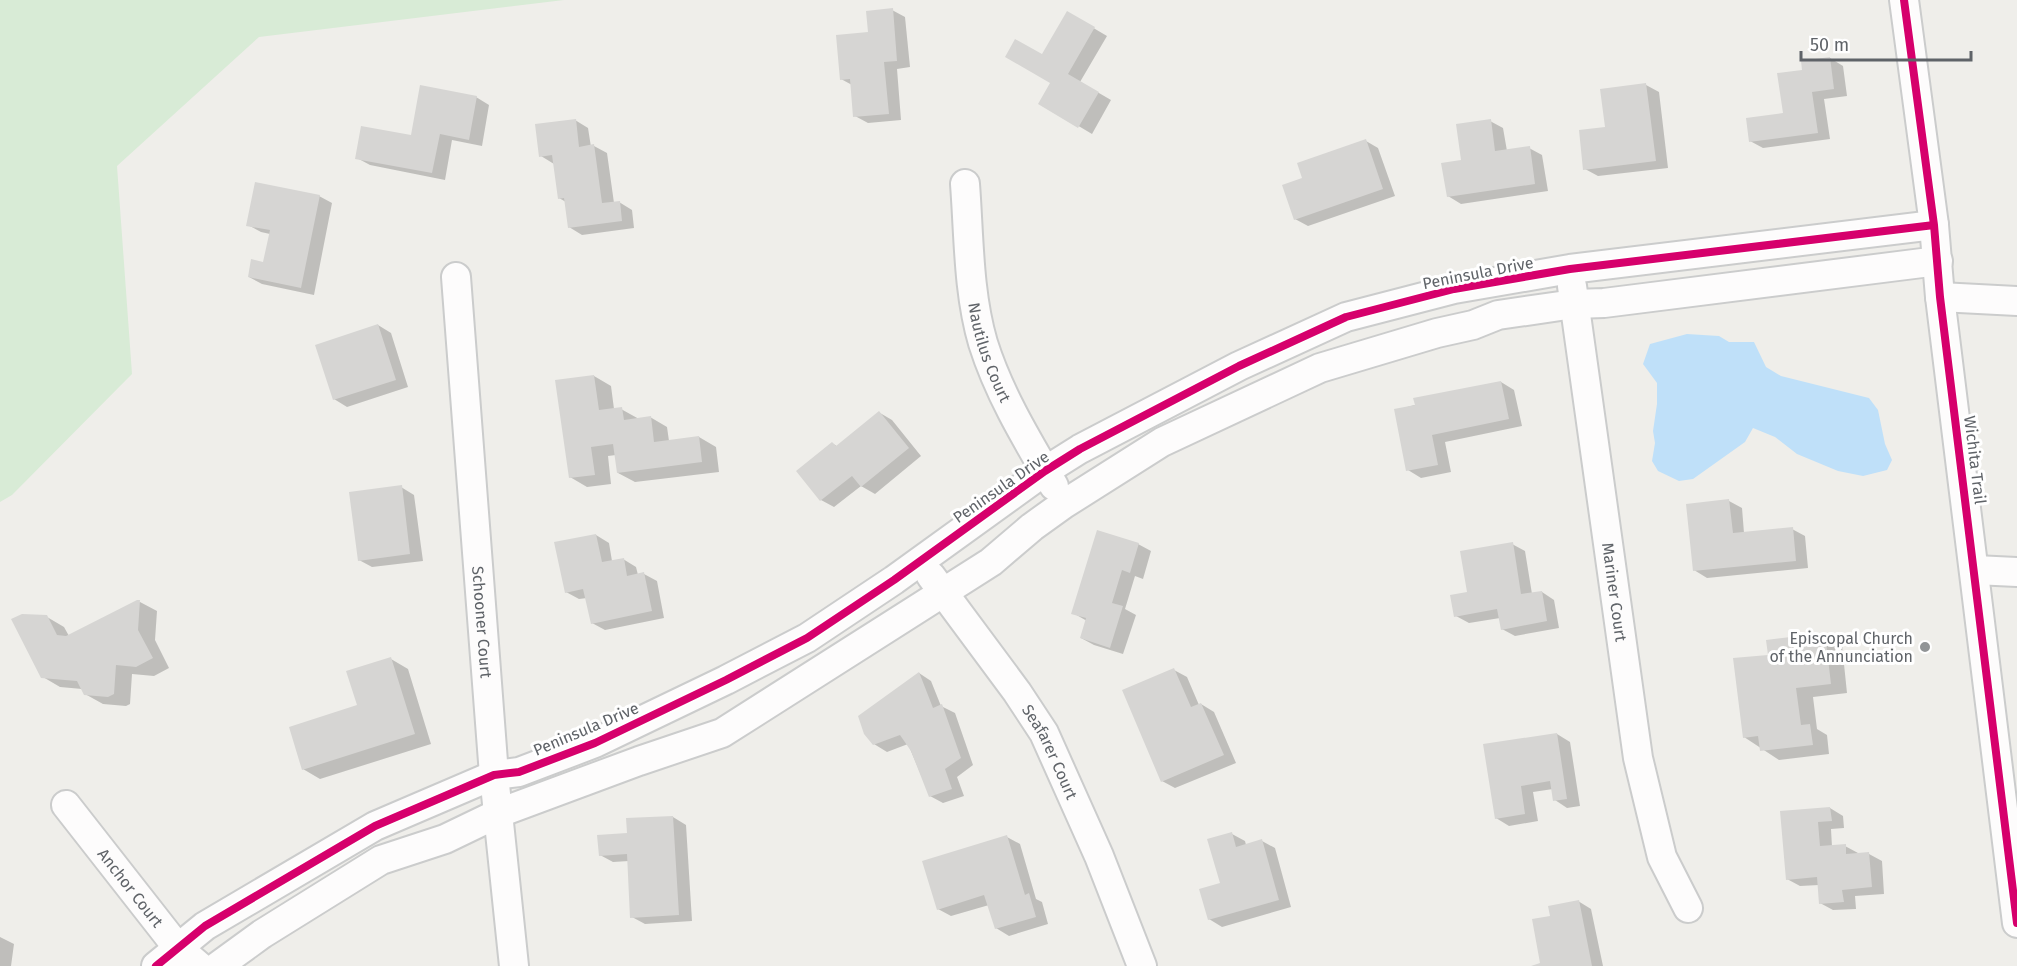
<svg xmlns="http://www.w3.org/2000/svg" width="2017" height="966" font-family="'Fira Sans',sans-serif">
  <rect width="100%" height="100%" fill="#efeeea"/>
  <path fill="#d8ebd6" d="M0,0H564L259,37L117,166L132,374L12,495L0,502Z"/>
  <path fill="#bfe0f9" d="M1687,334L1719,336L1729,342H1754L1766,367L1781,376L1869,398L1878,410L1885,444L1892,460L1887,470L1863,476L1838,471L1797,454L1775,437L1753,428L1745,442L1693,479L1679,481L1658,471L1652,461L1655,443L1653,431L1657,404V383L1643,364L1650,344Z"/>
  <path fill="#0003" d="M892,10L905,17L910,67L897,69L901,120L868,123L855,116L852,85L841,79L869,33Z
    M1068,13L1107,36L1080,82L1111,100L1092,134L1040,103L1052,83L1043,56Z
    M1830,58L1843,66L1847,96L1824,99L1830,139L1763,148L1750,141L1785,114L1803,71Z
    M1646,85L1659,92L1668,168L1598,176L1585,169L1606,128Z
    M476,97L489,105L482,146L452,140L445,180L370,165L357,158L412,137Z
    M575,120L588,128L591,147L594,146L607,153L614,203L619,202L632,210L634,228L582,235L569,227L566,202L559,198L554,164L541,156Z
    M1490,121L1503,128L1507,151L1529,148L1542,155L1548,191L1461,204L1448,196L1462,161Z
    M1366,141L1378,148L1395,196L1308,226L1295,219L1304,179Z
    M319,196L332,203L314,295L262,284L249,277L265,264L270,234L261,232L248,225Z
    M378,325L391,333L408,387L347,407L334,399Z
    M594,376L611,386L614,409H621L639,419L650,417L667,427L669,441L699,437L716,447L719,472L635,482L618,473L616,455L608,456L611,484L587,487L570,477Z
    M1501,382L1514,390L1522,426L1445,442L1451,472L1421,478L1408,470L1396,410Z
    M880,413L892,420L921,456L875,494L861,486L834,507L821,500L798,471L832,443L838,447Z
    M401,487L414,495L423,561L372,567L359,560Z
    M1729,501L1742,508L1744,533L1792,529L1805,536L1808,568L1707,578L1694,570Z
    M596,535L609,543L612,561L623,559L636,567L638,575L644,574L657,581L664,618L605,630L592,623L587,598L579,599L566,592Z
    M1138,544L1151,551L1143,579L1135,576L1125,609L1136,615L1123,654L1094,645L1081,638L1087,621L1073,613Z
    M1512,544L1525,551L1532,594L1542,592L1554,600L1559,628L1515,636L1502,629L1500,618L1469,623L1456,616L1469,593Z
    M140,602L157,611L155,640L169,668L154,676L132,674L130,704L126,706L103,704L85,694L82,689L60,687L43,677L47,617L64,627L69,636Z
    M1825,635L1842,645L1847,693L1813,697L1817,729L1827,735L1829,754L1779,760L1744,737Z
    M391,659L408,669L431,744L320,779L303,769L359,706Z
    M1174,670L1187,677L1199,705L1201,704L1214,712L1236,763L1175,788L1162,781Z
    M919,673L931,681L941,706L955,713L973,765L957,777L964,796L943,803L930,796L908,744L887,752L874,744Z
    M1557,734L1570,742L1580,806L1567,808L1555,800L1553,789L1533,792L1538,821L1509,826L1496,818Z
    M1830,808L1843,816L1844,828L1831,829L1832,847L1845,846L1858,853L1869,854L1882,861L1884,894L1855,896L1856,909L1833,910L1820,903L1819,885L1800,886L1787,879L1781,812Z
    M673,817L686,825L692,921L645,924L632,917L629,861L613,862L600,855L629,834L628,820Z
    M1232,834L1245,841L1246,845L1262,841L1275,848L1291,907L1222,927L1209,919L1221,884Z
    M1007,837L1020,844L1036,899L1042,902L1048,924L1009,936L996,928L989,905L951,916L938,909Z
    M1578,901L1591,909L1603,966H1533L1542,964L1552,917Z
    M0,937L14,944L11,966H0Z"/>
  <path fill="#d6d5d3" d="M893,8L897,61L884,62L889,114L853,117L850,79L840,80L836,35L868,32L866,11Z
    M1067,11L1095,27L1068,74L1099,92L1078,128L1038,104L1050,83L1005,57L1015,39L1042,54Z
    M1830,57L1834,89L1812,92L1818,133L1749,142L1746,118L1783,113L1777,73L1802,70L1801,61Z
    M1646,83L1656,161L1583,170L1579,130L1605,127L1600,89Z
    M420,85L477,96L469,140L440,134L432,173L355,159L361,126L411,135Z
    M576,119L579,147L594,144L602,203L620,201L622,221L568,228L564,198L558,199L552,155L539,157L535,124Z
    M1491,119L1495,151L1530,146L1535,184L1447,197L1441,163L1461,160L1456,124Z
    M1366,139L1383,189L1294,220L1282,185L1302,178L1297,163Z
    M255,182L320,195L301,288L248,277L251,259L263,262L270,230L246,226Z
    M378,324L396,380L333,400L315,345Z
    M594,375L599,410L622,407L624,420L651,416L654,442L699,436L702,462L617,473L613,444L591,447L595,475L569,478L555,380Z
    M1501,381L1509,419L1432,435L1438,465L1406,471L1394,409L1415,405L1413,398Z
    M879,411L909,448L861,487L852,476L820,501L796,471L832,442L836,446Z
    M402,485L410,554L358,561L349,492Z
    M1729,499L1733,533L1793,527L1796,561L1693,571L1686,504Z
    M1097,530L1139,543L1130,573L1122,570L1112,603L1123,606L1110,648L1080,638L1086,618L1071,614Z
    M596,534L602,562L624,558L627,576L644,572L652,611L591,624L583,589L565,593L554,542Z
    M1513,542L1521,594L1542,591L1547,621L1501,630L1497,609L1454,617L1450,595L1467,592L1460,551Z
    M137,600H140L138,630L153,658L136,667L116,665L114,694L108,697L84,695L77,681L41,678L11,619L22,614L47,615L57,635L66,636Z
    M1825,633L1831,684L1796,688L1801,725L1810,724L1813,745L1760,751L1758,736L1743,738L1733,658L1768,655L1766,640Z
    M391,657L415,734L302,770L289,727L357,705L346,671Z
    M1174,668L1191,707L1201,703L1224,755L1161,782L1122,690Z
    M919,672L933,708L942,704L961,758L945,769L952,789L929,797L911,751L900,735L873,745L864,734L858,716Z
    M1557,733L1567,799L1553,801L1550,781L1521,786L1525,814L1495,819L1483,744Z
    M1830,807L1832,821L1818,822L1820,846L1846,844V854L1869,852L1872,887L1842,890L1844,902L1819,904L1817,877L1786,880L1780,811Z
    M673,816L679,915L630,918L627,854L599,856L597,835L627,833L626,818Z
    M1232,832L1236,847L1262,839L1279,900L1208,920L1199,889L1220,883L1207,839Z
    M1007,835L1025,895L1029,893L1036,917L995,929L984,895L937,910L922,861Z
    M1579,900L1592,966H1531L1540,963L1532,919L1550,916L1548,906Z"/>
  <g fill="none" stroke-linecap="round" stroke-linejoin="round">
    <g stroke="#cbcccc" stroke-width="32">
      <g id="minor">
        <path d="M1904,0L1934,225L1940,297L2017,923"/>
        <path id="s1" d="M965,184C969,236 968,292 983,343C999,394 1027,440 1054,486"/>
        <path id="s2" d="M456,277L494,775L514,966"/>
        <path id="s3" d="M1572,286L1638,758L1662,857L1688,908"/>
        <path d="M1940,297L2017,301"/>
        <path d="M1975,570L2017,572"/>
        <path id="s4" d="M931,576L1017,692L1044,733L1099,856L1142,966"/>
        <path id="s5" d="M66,805L178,948L199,966"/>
        <path d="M156,966L205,926L375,826L494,775L519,772L595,743L726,680L807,638L894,580L1045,471L1080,449L1239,366L1346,317L1454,289L1570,269L1934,225"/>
        <path d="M218,966L262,934L381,860L445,839L499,813L639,761L722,733L991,562L1032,527L1064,504L1162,442L1320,368L1437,333L1473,325L1498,315L1574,304L1604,303L1938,261"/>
      </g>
    </g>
    <use href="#minor" stroke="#fdfcfc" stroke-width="28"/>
    <g stroke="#fff" stroke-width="11">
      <path id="cycleway" d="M1904,0L1934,225L1940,297L2017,923
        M156,966L205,926L375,826L494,775L519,772L595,743L726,680L807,638L894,580L1045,471L1080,449L1239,366L1346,317L1454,289L1570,269L1934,225"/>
    </g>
    <use href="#cycleway" stroke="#d6006c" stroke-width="8"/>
  </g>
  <circle fill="#919496" stroke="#fff" stroke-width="2" cx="1925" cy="647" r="6"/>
  <g text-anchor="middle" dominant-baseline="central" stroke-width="6" stroke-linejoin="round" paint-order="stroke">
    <g font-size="16" fill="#5f6368" stroke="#fff">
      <text transform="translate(1478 273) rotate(-11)">Peninsula Drive</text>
      <text stroke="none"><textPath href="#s1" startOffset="171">Nautilus Court</textPath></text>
      <text transform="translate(1975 460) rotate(83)">Wichita Trail</text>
      <text transform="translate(1001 487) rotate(-35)">Peninsula Drive</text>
      <text stroke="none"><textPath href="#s3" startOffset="309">Mariner Court</textPath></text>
      <text stroke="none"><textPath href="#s2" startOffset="346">Schooner Court</textPath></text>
      <text transform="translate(586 729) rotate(-23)">Peninsula Drive</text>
      <text stroke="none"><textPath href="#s4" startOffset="213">Seafarer Court</textPath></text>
      <text stroke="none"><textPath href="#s5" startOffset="105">Anchor Court</textPath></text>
    </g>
    <g font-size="16" fill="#5f6368" stroke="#fff" text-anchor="end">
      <text x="1913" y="638">Episcopal Church<tspan x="1913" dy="18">of the Annunciation</tspan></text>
    </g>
  </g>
  <path d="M1801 51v9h170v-9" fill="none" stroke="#5f6368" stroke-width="3"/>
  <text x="1810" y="51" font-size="18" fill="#5f6368" stroke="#ffffff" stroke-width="4.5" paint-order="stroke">50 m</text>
</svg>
